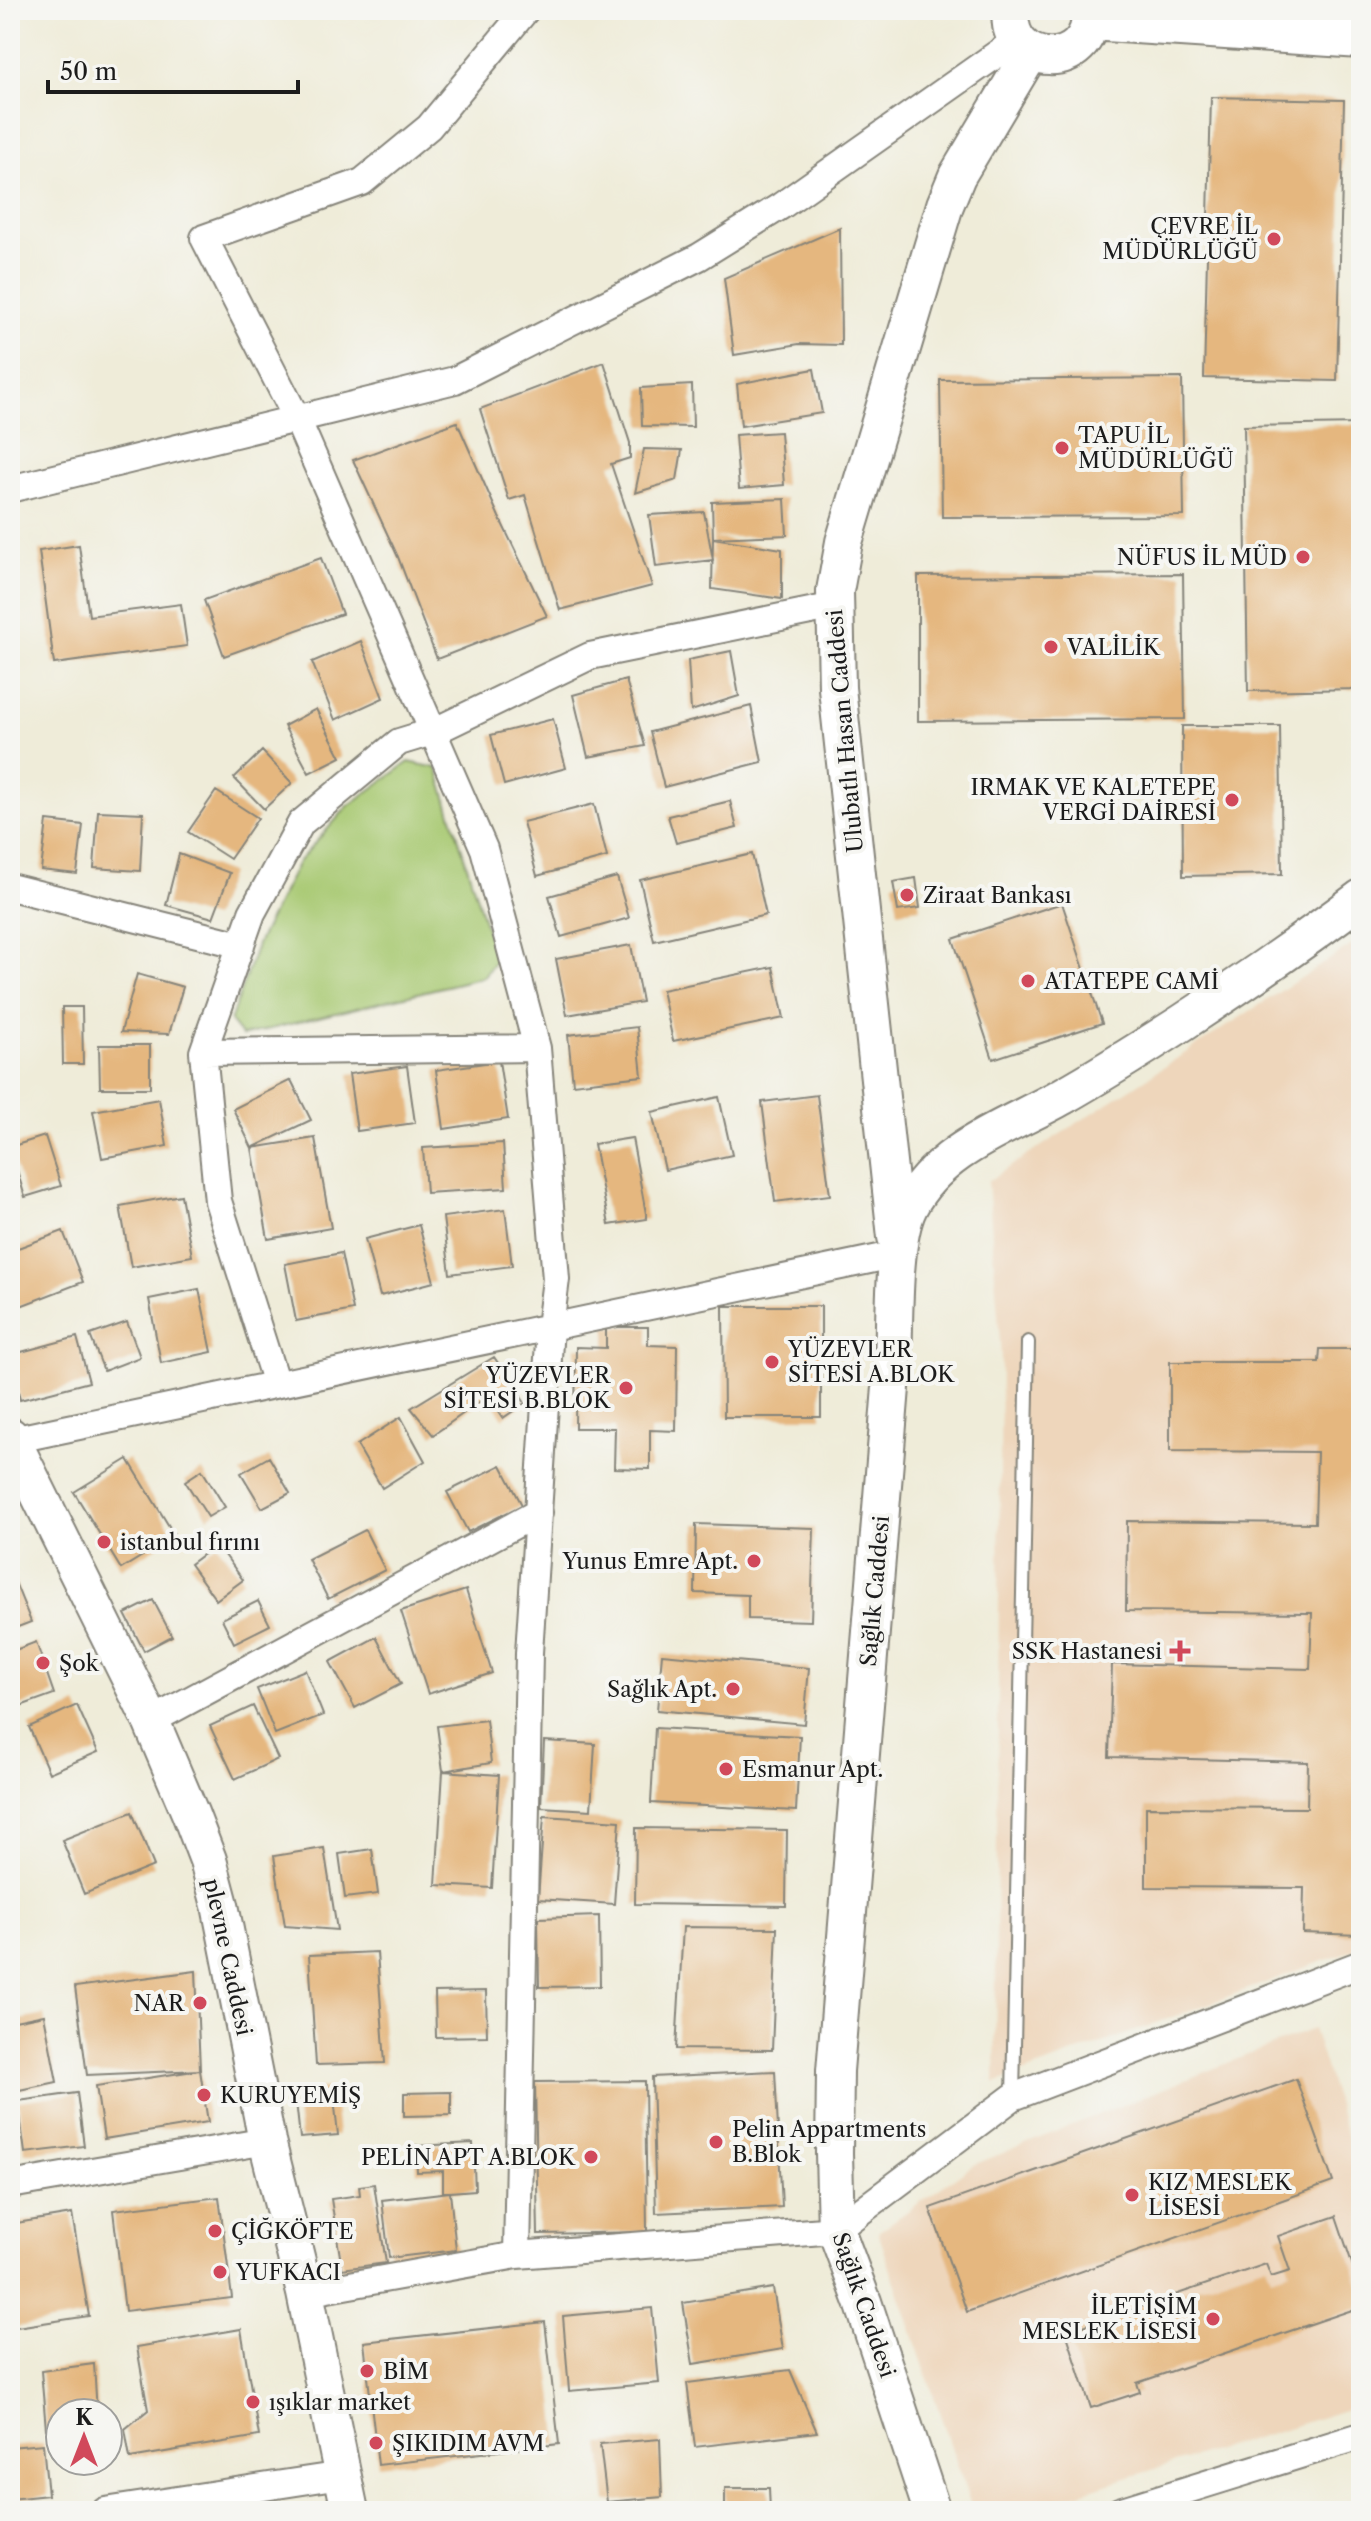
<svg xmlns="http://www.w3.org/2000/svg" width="1371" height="2521" font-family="'Libre Caslon Text',serif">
  <rect width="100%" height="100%" fill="#f6f6f2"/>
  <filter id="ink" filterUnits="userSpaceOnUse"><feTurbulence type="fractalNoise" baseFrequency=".0125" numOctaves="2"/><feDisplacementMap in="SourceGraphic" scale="16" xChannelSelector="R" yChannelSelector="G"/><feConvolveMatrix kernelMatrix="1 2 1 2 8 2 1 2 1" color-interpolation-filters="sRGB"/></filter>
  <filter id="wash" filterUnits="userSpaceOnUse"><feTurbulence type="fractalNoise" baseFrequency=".006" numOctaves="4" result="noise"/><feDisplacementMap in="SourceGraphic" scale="32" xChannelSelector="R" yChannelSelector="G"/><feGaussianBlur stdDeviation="1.8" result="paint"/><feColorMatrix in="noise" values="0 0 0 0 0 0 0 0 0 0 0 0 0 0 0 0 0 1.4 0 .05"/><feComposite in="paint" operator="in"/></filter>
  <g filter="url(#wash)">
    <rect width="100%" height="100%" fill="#efecd9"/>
    <path fill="#eed6bb" d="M1361,939V1947L995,2083L1001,1355L988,1181Z
      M1313,2029L1361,2181V2405L1020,2511H973L878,2232L973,2165Z"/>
    <path fill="#a8c972" stroke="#627247" stroke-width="2" d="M409,762L437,768L496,960L483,977L242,1036L230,1021L258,942L298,862L348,806Z"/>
    <g id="blocks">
      <path fill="#e5b77f" d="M1211,97L1344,100L1337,381L1204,378Z
        M840,228L841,345L799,344L734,355L724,278Z
        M604,362L630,443V458L611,464L652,586L560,610L525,495L509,500L480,409Z
        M814,369L822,413L741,426L737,384Z
        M1182,378L1184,516L942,517L940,380Z
        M692,385L693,427L642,426L641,388Z
        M457,422L499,517L547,616L437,659L398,557L353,460Z
        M1361,424V689L1248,691L1244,426Z
        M780,432L784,485L739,489L735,435Z
        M644,449L682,450L677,480L635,493Z
        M785,499L787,535L713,538L712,502Z
        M704,512L713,560L656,567L649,515Z
        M713,538L782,549V599L712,589Z
        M79,545L89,616L181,604L187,646L54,664L39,551Z
        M321,558L342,614L224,656L204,600Z
        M1183,574L1185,719L918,721V576Z
        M361,641L383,698L335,720L312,662Z
        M731,651L739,696L691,711L688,660Z
        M626,680L645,746L588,757L573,695Z
        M751,706L762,762L664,787L650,732Z
        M316,709L341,757L309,773L284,726Z
        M553,719L566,768L504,785L491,735Z
        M1182,726H1280L1282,874L1183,876Z
        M262,751L292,783L264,809L234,778Z
        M216,791L258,818L230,859L188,832Z
        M730,801L737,828L676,843L668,816Z
        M594,804L607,857L537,876L523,822Z
        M98,811L143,813L140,871L94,868Z
        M47,821L83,825L77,874L41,870Z
        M179,854L230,873L213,918L166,905Z
        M752,854L766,915L654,941L640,880Z
        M617,877L629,918L561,937L549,896Z
        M916,878L920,908L898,911L893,882Z
        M1062,903L1102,1023L993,1059L953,939Z
        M631,945L642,1002L567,1015L556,959Z
        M773,967L784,1018L673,1041L662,990Z
        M137,974L183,987L169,1034L121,1032Z
        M62,1007H82L83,1064H63Z
        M637,1027L642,1076L573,1084L568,1035Z
        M99,1045H150V1088H100Z
        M499,1061L508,1119L444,1129L436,1070Z
        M407,1066L415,1123L357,1131L349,1074Z
        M291,1080L311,1120L252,1148L233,1109Z
        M817,1095L830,1195L775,1202L762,1102Z
        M719,1097L732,1155L665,1170L652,1112Z
        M159,1099L167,1146L102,1158L93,1111Z
        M45,1136L61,1186L25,1197L10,1147Z
        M315,1138L331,1228L268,1239L252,1148Z
        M632,1138L647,1219L609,1225L594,1144Z
        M503,1143L506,1188L426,1193L423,1148Z
        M1358,1178H1361V1222L1353,1221Z
        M181,1195L192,1256L131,1267L120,1206Z
        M505,1209L512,1266L450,1274L443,1217Z
        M419,1225L434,1282L380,1296L365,1239Z
        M63,1231L83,1282L10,1310V1251Z
        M341,1253L353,1310L296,1321L285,1264Z
        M199,1289L212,1352L161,1363L149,1299Z
        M723,1306H821V1417H724Z
        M127,1322L140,1357L104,1371L90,1335Z
        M606,1327H648V1345L677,1346L676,1431L650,1430V1469L614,1468L615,1428H575L576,1347L606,1348Z
        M77,1337L89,1382L20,1400L10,1355Z
        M1320,1349H1361V1935L1303,1933L1304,1888L1146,1887V1807L1307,1808L1308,1762L1109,1757L1112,1664L1310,1669L1312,1613L1126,1611L1127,1521L1315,1523L1317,1452L1170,1451V1362H1319Z
        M494,1357L525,1403L503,1418L488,1396L433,1435L411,1408Z
        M401,1417L425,1461L382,1488L357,1445Z
        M269,1457L290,1493L262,1508L241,1473Z
        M128,1459L175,1536L121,1569L74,1492Z
        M501,1465L522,1505L468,1532L447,1492Z
        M202,1470L225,1507L208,1517L185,1481Z
        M696,1524L814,1528L811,1621L748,1619V1595L695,1593Z
        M365,1530L385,1570L328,1599L308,1559Z
        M217,1544L243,1580L216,1600L190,1564Z
        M10,1570L31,1622L10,1630Z
        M466,1590L492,1673L428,1694L401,1611Z
        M153,1600L172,1636L144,1651L125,1614Z
        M258,1601L270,1625L234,1643L222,1619Z
        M376,1637L401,1684L355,1708L330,1662Z
        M36,1642L54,1694L12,1709L10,1652Z
        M662,1654L809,1668L804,1724L657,1710Z
        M305,1670L323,1715L275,1734L257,1689Z
        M77,1705L98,1752L49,1773L29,1727Z
        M253,1706L278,1759L235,1779L210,1726Z
        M486,1720L491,1763L443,1771L437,1726Z
        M655,1728L800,1736L796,1811L651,1803Z
        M544,1741L595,1744L591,1810L541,1807Z
        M443,1771L499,1775L492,1888L436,1885Z
        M132,1812L154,1866L84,1894L62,1840Z
        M544,1816L620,1821L614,1904L538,1899Z
        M636,1828L787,1830L786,1906L635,1904Z
        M324,1848L337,1930L285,1926L274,1856Z
        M372,1849L378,1894L345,1898L339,1854Z
        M599,1916L600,1986L539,1987L538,1918Z
        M683,1927L777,1928L772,2050L676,2049Z
        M377,1952L385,2063L316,2065L309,1955Z
        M196,1971L200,2070L87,2075L75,1987Z
        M486,1991L487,2036L436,2037L435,1992Z
        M44,2015L57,2082L10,2092V2022Z
        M200,2070L208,2122L104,2139L96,2086Z
        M775,2071L782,2207L656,2213L652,2077Z
        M1296,2079L1333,2182L967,2312L930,2208Z
        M645,2081L647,2232L538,2234L535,2082Z
        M333,2088L338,2135L300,2138L295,2092Z
        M451,2092V2115L404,2116V2093Z
        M77,2093L84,2146L25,2153L18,2101Z
        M473,2143L475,2190L450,2192L456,2250L389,2258L382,2200L450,2192H443V2171L417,2172L416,2146Z
        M374,2184L386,2263L342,2269L331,2199L360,2195L359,2186Z
        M219,2197L232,2298L125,2311L113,2210Z
        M72,2214L89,2316L10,2328V2224Z
        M1336,2216L1361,2290V2307L1137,2383L1140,2392L1091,2408L1066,2332L1266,2264L1271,2277L1290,2271L1278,2236Z
        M773,2288L783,2349L693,2364L683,2303Z
        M652,2308L659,2383L569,2391L563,2316Z
        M545,2322L559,2444L378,2465L364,2342Z
        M241,2329L259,2436L130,2458L125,2429L148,2410L137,2347Z
        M94,2364L97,2413H60V2427L46,2429L41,2371Z
        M790,2370L817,2432L695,2447L687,2383Z
        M660,2439L662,2497L607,2502L600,2444Z
        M43,2444L48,2495L10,2499V2447Z
        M725,2488H769L770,2511H725Z"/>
    </g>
  </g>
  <g filter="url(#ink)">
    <use href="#blocks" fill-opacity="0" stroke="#86847a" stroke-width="2"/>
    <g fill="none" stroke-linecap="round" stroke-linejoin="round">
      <g stroke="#86847a" stroke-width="16">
        <path id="lane" d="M1013,2097L1028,1342"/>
      </g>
      <g stroke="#86847a" stroke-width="30">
        <path id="street" d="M1357,40L1358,10
          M10,489L455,380L699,257L781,206L1017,40
          M10,887L241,945
          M203,1052L537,1048
          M276,1384L218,1201L203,1052L252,913L301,823L399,742L435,731L590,656L835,606
          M12,1440L898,1254
          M151,1721L539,1512
          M10,2185L267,2141
          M517,2255L529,1653L550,1327L556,1279L537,1048L484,849L297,419L204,238L362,182L429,127L526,10
          M305,2293L517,2255L836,2230L1013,2097L1361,1964
          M105,2511L342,2475
          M1119,2511L1361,2436"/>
      </g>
      <g stroke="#86847a" stroke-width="40">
        <path id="secondary" d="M1011,10C1003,69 1094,74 1090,10
          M1090,22L1361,40
          M896,1237L837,688L835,591L844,542L945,205L957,176L1031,52
          M10,1436L151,1721L190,1813L208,1860L220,1905L267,2141L305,2293L350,2511
          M932,2511L863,2302L836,2230L834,2153L835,2071L893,1363C895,1323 892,1241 909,1207C939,1148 1010,1126 1063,1096C1104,1073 1143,1048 1182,1023C1243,983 1303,942 1361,898"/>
      </g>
      <use href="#lane" stroke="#fff" stroke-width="12"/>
      <use href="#street" stroke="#fff" stroke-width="26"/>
      <use href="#secondary" stroke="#fff" stroke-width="36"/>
    </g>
  </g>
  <g fill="#d1495b" stroke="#f6f6f2" stroke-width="3">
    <circle cx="1274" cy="239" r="8"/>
    <circle cx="1062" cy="448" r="8"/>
    <circle cx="1303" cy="557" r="8"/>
    <circle cx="1051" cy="647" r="8"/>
    <circle cx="1232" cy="800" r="8"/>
    <circle cx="907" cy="895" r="8"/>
    <circle cx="1028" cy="981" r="8"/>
    <circle cx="772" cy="1362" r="8"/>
    <circle cx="626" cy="1388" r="8"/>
    <circle cx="104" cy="1542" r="8"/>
    <circle cx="754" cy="1561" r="8"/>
    <path d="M1176 1639h8v8h8v8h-8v8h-8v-8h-8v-8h8z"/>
    <circle cx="43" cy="1663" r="8"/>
    <circle cx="733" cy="1689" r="8"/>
    <circle cx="726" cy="1769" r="8"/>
    <circle cx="200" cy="2003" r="8"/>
    <circle cx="204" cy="2095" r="8"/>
    <circle cx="716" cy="2142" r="8"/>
    <circle cx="591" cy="2157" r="8"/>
    <circle cx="1132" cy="2195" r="8"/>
    <circle cx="215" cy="2231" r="8"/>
    <circle cx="220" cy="2272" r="8"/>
    <circle cx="1213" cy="2319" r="8"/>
    <circle cx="367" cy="2371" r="8"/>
    <circle cx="253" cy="2402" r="8"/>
    <circle cx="376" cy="2443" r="8"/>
  </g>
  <g text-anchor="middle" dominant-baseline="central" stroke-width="8" stroke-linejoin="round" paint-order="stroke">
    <g font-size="22" fill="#1c1c1c" stroke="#f6f6f2" text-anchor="start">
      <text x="1258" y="226" text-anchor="end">ÇEVRE İL<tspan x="1258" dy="25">MÜDÜRLÜĞÜ</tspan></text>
      <text x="1078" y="435">TAPU İL<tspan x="1078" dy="25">MÜDÜRLÜĞÜ</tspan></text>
      <text x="1287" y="557" text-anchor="end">NÜFUS İL MÜD</text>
      <text x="1067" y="647">VALİLİK</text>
      <text x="1216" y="787" text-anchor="end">IRMAK VE KALETEPE<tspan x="1216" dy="25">VERGİ DAİRESİ</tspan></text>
      <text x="923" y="895">Ziraat Bankası</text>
      <text x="1044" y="981">ATATEPE CAMİ</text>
      <text x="788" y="1349">YÜZEVLER<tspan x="788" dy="25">SİTESİ A.BLOK</tspan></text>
      <text x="610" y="1375" text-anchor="end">YÜZEVLER<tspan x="610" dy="25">SİTESİ B.BLOK</tspan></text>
      <text x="120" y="1542">istanbul fırını</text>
      <text x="738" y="1561" text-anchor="end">Yunus Emre Apt.</text>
      <text x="1162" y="1651" text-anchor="end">SSK Hastanesi</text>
      <text x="59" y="1663">Şok</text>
      <text x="717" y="1689" text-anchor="end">Sağlık Apt.</text>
      <text x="742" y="1769">Esmanur Apt.</text>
      <text x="184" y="2003" text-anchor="end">NAR</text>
      <text x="220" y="2095">KURUYEMİŞ</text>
      <text x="732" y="2129">Pelin Appartments<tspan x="732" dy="25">B.Blok</tspan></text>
      <text x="575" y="2157" text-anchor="end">PELİN APT A.BLOK</text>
      <text x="1148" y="2182">KIZ MESLEK<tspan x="1148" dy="25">LİSESİ</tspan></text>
      <text x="231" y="2231">ÇİĞKÖFTE</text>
      <text x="236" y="2272">YUFKACI</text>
      <text x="1197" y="2306" text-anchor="end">İLETİŞİM<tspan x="1197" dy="25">MESLEK LİSESİ</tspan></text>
      <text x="383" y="2371">BİM</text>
      <text x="269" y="2402">ışıklar market</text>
      <text x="392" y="2443">ŞIKIDIM AVM</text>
    </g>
    <g font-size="22" fill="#1c1c1c" stroke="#f6f6f2">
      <text transform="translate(845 731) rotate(-95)">Ulubatlı Hasan Caddesi</text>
      <text transform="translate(875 1591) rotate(-85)">Sağlık Caddesi</text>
      <text transform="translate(228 1957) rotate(78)">plevne Caddesi</text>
      <text transform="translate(864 2305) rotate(71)">Sağlık Caddesi</text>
    </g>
  </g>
  <rect width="1371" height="2521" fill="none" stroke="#f6f6f2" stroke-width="40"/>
  <g transform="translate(84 2437)"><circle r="38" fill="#f6f6f2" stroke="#9f9f9c" stroke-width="2"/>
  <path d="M0-6L14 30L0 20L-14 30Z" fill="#d1495b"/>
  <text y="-12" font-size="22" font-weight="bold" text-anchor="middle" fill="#1c1c1c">K</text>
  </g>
  <path d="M48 80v12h250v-12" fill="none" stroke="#1c1c1c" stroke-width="4"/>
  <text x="60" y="80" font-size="24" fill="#1c1c1c" stroke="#f6f6f2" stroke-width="6" paint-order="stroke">50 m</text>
</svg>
